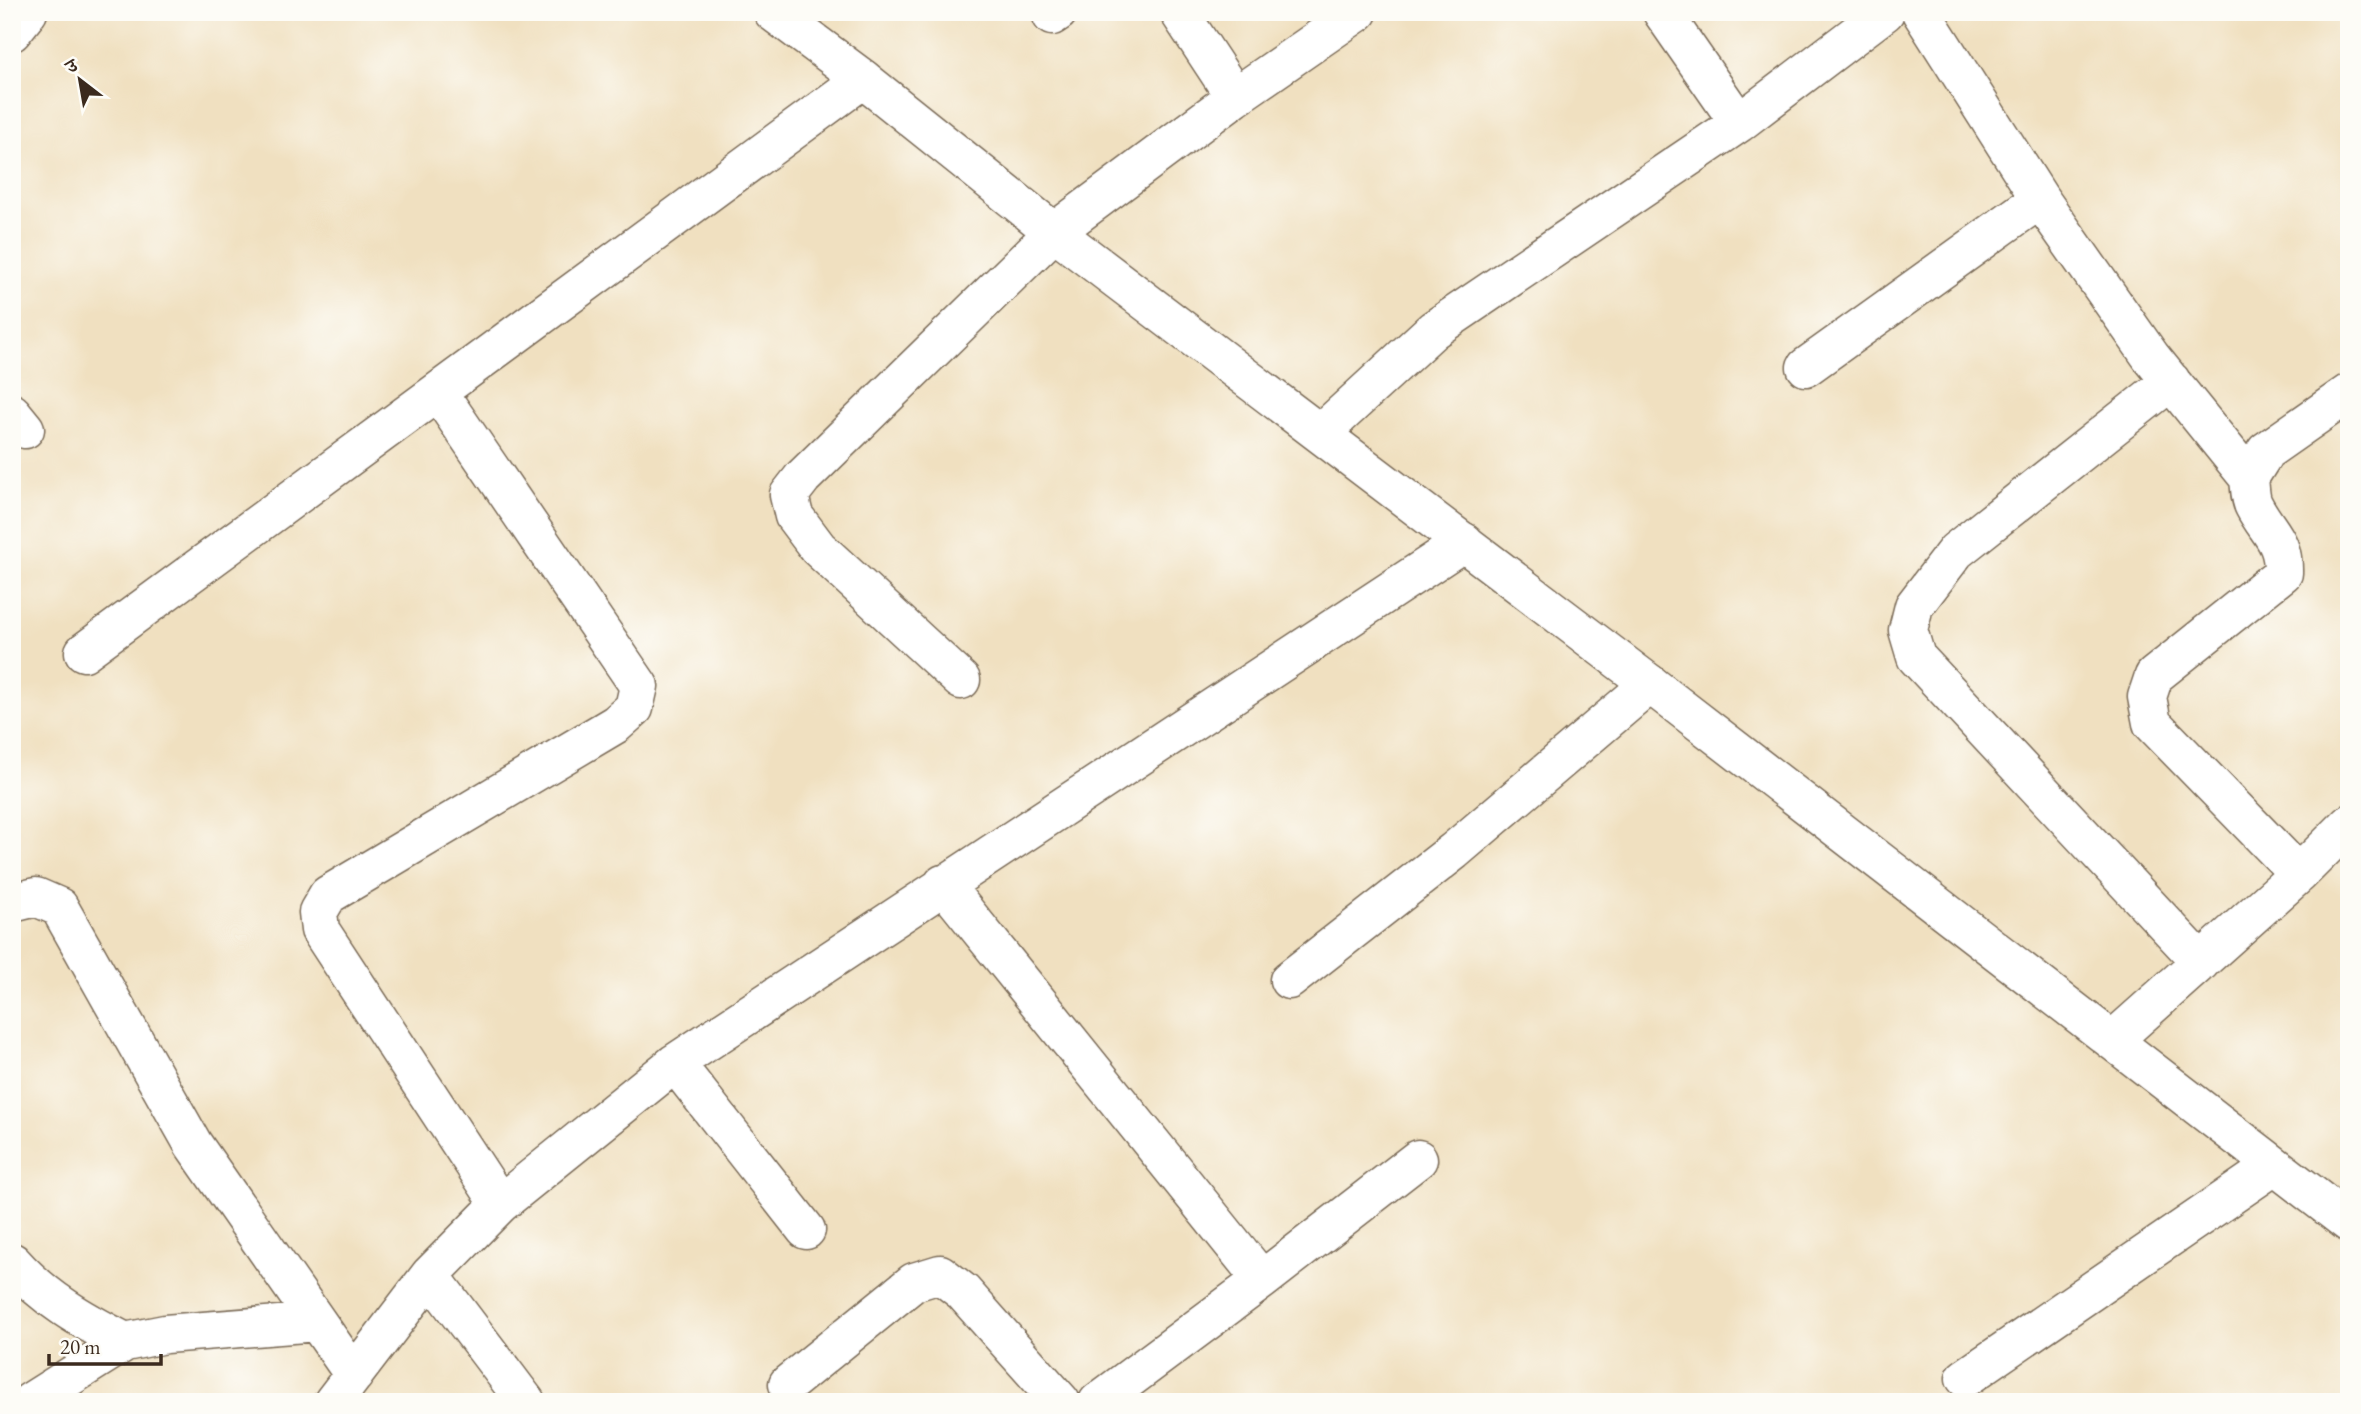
<svg xmlns="http://www.w3.org/2000/svg" width="2361" height="1414" font-family="'EB Garamond','Noto Serif Devanagari',serif">
  <rect width="100%" height="100%" fill="#fdfcf7"/>
  <filter id="ink" filterUnits="userSpaceOnUse"><feTurbulence type="fractalNoise" baseFrequency=".0143" numOctaves="2"/><feDisplacementMap in="SourceGraphic" scale="14" xChannelSelector="R" yChannelSelector="G"/><feConvolveMatrix kernelMatrix="1 2 1 2 8 2 1 2 1" color-interpolation-filters="sRGB"/></filter>
  <filter id="wash" filterUnits="userSpaceOnUse"><feTurbulence type="fractalNoise" baseFrequency=".00686" numOctaves="4" result="noise"/><feDisplacementMap in="SourceGraphic" scale="28" xChannelSelector="R" yChannelSelector="G"/><feGaussianBlur stdDeviation="1.57" result="paint"/><feColorMatrix in="noise" values="0 0 0 0 0 0 0 0 0 0 0 0 0 0 0 0 0 1.4 0 .05"/><feComposite in="paint" operator="in"/></filter>
  <g filter="url(#wash)">
    <rect width="100%" height="100%" fill="#f0e0c0"/>
  </g>
  <g filter="url(#ink)">
    <g fill="none" stroke-linecap="round" stroke-linejoin="round">
      <g stroke="#7a6a57" stroke-width="41">
        <path id="minor" d="M1179,12L1235,97
          M1662,12L1739,123
          M1921,12L2040,199L2151,357L2249,478
          M1052,16L1058,12
          M12,32L28,12
          M1806,367L2040,199
          M2171,381L1956,551L1914,606L1908,630L1916,657L2201,962
          M438,392L639,686L634,708L616,724L328,895L318,912L320,930L500,1204
          M12,413L25,429
          M1321,433L1433,330L1739,123L1885,12
          M84,652L863,79
          M961,680L818,548L794,516L789,495L803,477L1054,232L1235,97L1358,12
          M2299,874L2152,723L2147,697L2154,676L2283,573C2284,540 2268,533 2254,506C2250,499 2250,487 2249,478L2266,451L2349,393
          M943,884L1262,1280L1098,1402
          M12,903L36,897L59,907L193,1144L354,1375
          M1289,980L1454,851L1650,684
          M2113,1040L2299,874L2349,824
          M675,1063L806,1230
          M12,1262C45,1299 82,1320 125,1342
          M430,1275L526,1402
          M1262,1280L1418,1159
          M1965,1378L2274,1166
          M788,1384L914,1282L940,1274L963,1292L1061,1402
          M30,1402L125,1342L165,1334L317,1322
          M333,1402L430,1275L500,1204L675,1063L1464,542"/>
      </g>
      <g stroke="#7a6a57" stroke-width="41">
        <path id="secondary" d="M773,12L863,79L1054,232L1650,684L2349,1223"/>
      </g>
      <use href="#minor" stroke="#fff" stroke-width="38"/>
      <use href="#secondary" stroke="#fff" stroke-width="38"/>
    </g>
  </g>
  <rect width="2361" height="1414" fill="none" stroke="#fdfcf7" stroke-width="42"/>
  <g transform="translate(80 80) rotate(329)" stroke="#fdfcf7" stroke-width="5" paint-order="stroke">
  <path d="M0-5L12 26L0 18L-12 26Z" fill="#3b2a1e"/>
  <text y="-10" font-size="19" font-weight="bold" text-anchor="middle" fill="#3b2a1e">उ</text>
  </g>
  <path d="M49 1354v10h112v-10" fill="none" stroke="#3b2a1e" stroke-width="3.5"/>
  <text x="60" y="1354" font-size="21" fill="#3b2a1e" stroke="#fdfcf7" stroke-width="5" paint-order="stroke">20 m</text>
</svg>
